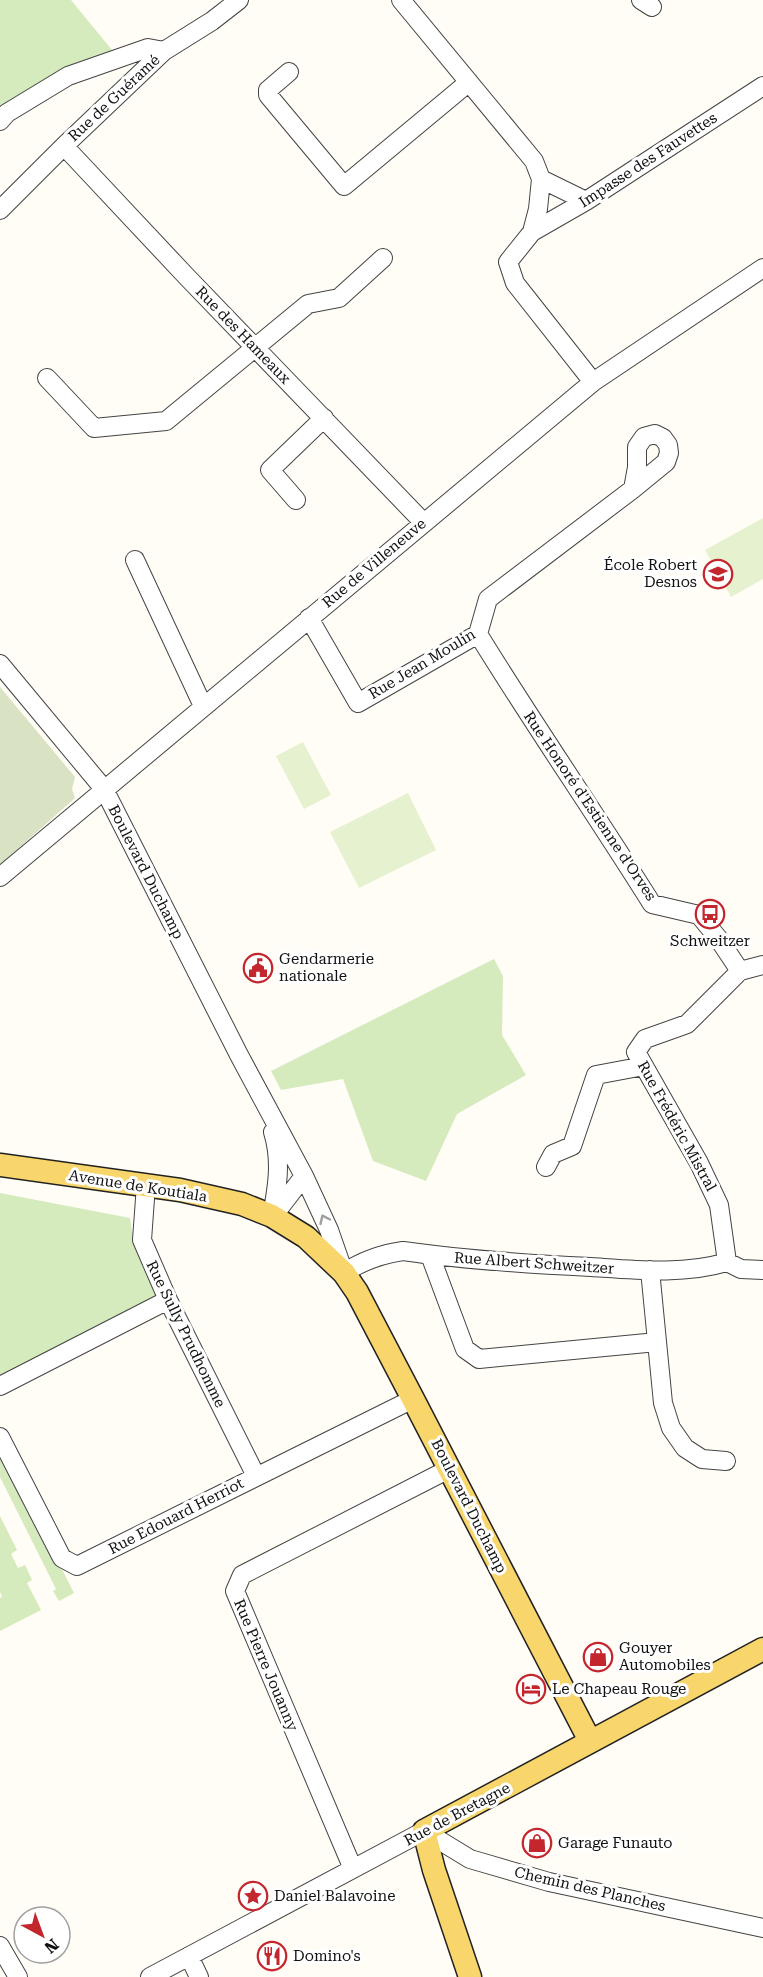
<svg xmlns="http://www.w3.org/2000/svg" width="763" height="1977" font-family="'Roboto Serif',serif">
  <rect width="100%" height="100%" fill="#fffdf5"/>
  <path fill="#d5ebbd" d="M0,0H71L112,50L0,110Z
    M494,959L503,976L502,1035L526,1075L457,1114L426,1181L373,1161L343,1079L281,1090L271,1071Z
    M0,1193L130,1218L134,1245L157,1294L154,1301L0,1380Z
    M0,1447L74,1593L59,1601L53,1591L56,1589L0,1477Z
    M0,1516L17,1550L11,1554L18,1568L25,1565L32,1580L27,1583L41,1610L0,1631V1598L2,1597L0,1592Z"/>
  <path fill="#d9e3c4" d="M0,687L75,777L72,789L75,798L0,865Z"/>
  <path fill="#e6f2cf" d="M763,518V579L731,597L705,550Z
    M303,742L331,795L304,809L276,756Z
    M408,793L436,850L359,888L330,832Z"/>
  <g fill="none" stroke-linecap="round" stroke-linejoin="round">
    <g stroke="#444" stroke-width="20">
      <path id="minor" d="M401,0L534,161L541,179L538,209L532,232L508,262L515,283L593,382
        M641,0L652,7
        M289,72L268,90V95L344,186L469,82
        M0,121L7,113L68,76L148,48L164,51
        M64,146L186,276L424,523
        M541,179L586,201
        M0,210L64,146L164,51L212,21L239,0
        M532,232L586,201L763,86
        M47,378L94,428L166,421L308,304L339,298L383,258
        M296,500L270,470L324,418
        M135,560L203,706
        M309,618L358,703L478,634L488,599L633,489L666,462L669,453L668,445L663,438L655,434L644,437L637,447V467L633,489
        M478,634C534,725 595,813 652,904L699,915L718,938L740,971
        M0,664L104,789L239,1055L304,1176L329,1230L344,1273C362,1261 382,1254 403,1251C465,1260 528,1264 591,1267C636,1270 684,1275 727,1262
        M0,877L593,382L763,268
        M740,971L763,965
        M546,1167L553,1154L572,1146L596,1075L644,1066
        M146,1185L142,1240L168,1300L256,1476
        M274,1215L304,1176
        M272,1216C277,1188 282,1161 273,1132
        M430,1255L465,1349L479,1359L657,1342
        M727,1262L719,1205L699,1163L636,1052L645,1039L687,1024L740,971
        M727,1262L741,1269L763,1270
        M650,1270L663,1403L671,1428L685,1448L702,1459L726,1461
        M0,1386L168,1300
        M0,1437L62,1558L77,1566L413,1399
        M353,1869L235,1591L242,1575L449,1469
        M0,1946L18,1977
        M189,1956L199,1977
        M150,1977L424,1831L470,1859L549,1882L763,1928"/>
    </g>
    <g stroke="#222" stroke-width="25">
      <path id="major" d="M0,1165L180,1190L242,1204L272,1216L306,1237L344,1273L357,1292L413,1399L590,1741
        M470,1977L434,1870L424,1831L763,1649"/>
    </g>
    <use href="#minor" stroke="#fff" stroke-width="18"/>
    <use href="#major" stroke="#f9d66b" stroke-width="22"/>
  </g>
  <defs><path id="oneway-chevron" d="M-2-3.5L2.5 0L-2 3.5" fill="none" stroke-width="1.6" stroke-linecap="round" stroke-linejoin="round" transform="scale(1.5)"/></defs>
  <use stroke="#a0a0a0" href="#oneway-chevron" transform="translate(324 1219) rotate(-115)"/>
  <defs>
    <g id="school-ring" transform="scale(1.5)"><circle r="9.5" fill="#fff" stroke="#c4262e" stroke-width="1.5"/><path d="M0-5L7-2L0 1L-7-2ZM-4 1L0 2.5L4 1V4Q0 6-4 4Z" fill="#c4262e"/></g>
    <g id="bus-ring" transform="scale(1.5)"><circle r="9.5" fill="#fff" stroke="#c4262e" stroke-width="1.5"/><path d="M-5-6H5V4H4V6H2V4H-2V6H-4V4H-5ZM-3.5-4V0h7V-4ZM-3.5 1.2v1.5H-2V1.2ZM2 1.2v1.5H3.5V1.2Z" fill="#c4262e"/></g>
    <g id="civic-ring" transform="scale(1.5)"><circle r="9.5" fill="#fff" stroke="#c4262e" stroke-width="1.5"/><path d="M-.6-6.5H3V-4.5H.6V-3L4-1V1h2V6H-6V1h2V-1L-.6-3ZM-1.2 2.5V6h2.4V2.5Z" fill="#c4262e"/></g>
    <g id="shop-ring" transform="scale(1.5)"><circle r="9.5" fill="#fff" stroke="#c4262e" stroke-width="1.5"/><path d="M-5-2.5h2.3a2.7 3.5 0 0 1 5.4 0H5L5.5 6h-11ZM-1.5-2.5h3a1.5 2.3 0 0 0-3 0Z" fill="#c4262e"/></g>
    <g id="hotel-ring" transform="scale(1.5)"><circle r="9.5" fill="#fff" stroke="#c4262e" stroke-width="1.5"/><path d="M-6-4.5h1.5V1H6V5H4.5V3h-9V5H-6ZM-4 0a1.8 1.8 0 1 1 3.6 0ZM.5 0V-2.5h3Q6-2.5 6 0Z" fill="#c4262e"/></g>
    <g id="sight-ring" transform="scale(1.5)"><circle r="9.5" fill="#fff" stroke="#c4262e" stroke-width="1.5"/><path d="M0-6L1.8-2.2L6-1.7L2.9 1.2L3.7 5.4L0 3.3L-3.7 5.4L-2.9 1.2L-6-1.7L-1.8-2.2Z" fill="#c4262e"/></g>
    <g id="restaurant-ring" transform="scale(1.5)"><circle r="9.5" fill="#fff" stroke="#c4262e" stroke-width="1.5"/><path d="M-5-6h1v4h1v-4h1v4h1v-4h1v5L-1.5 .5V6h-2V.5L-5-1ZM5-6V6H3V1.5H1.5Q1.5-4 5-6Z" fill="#c4262e"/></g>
  </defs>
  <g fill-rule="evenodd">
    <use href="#school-ring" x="718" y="574"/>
    <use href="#bus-ring" x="710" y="914"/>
    <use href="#civic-ring" x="258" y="968"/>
    <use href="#shop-ring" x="598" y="1657"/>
    <use href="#hotel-ring" x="531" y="1689"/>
    <use href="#shop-ring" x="537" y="1843"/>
    <use href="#sight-ring" x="253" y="1896"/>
    <use href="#restaurant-ring" x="272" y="1956"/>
  </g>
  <g text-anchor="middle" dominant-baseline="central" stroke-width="6" stroke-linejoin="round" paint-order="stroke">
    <g font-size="15" fill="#111" stroke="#fff">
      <text transform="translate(114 98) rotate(-43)">Rue de Guéramé</text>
      <text transform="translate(648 160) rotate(-33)">Impasse des Fauvettes</text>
      <text transform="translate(243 335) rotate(46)">Rue des Hameaux</text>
      <text transform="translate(374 563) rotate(-40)">Rue de Villeneuve</text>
      <text transform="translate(422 664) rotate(-31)">Rue Jean Moulin</text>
      <text transform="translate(590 806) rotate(56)">Rue Honoré d'Estienne d'Orves</text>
      <text transform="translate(146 872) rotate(63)">Boulevard Duchamp</text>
      <text transform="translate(677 1126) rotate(61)">Rue Frédéric Mistral</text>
      <text transform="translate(138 1186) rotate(9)">Avenue de Koutiala</text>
      <text transform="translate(534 1263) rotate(4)">Rue Albert Schweitzer</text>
      <text transform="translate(186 1334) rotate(64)">Rue Sully Prudhomme</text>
      <text transform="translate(469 1506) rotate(63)">Boulevard Duchamp</text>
      <text transform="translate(176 1516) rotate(-27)">Rue Edouard Herriot</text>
      <text transform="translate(266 1665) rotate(67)">Rue Pierre Jouanny</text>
      <text transform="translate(457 1814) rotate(-28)">Rue de Bretagne</text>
      <text transform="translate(590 1889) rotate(13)">Chemin des Planches</text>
    </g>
    <g font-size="15" fill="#111" stroke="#fff" text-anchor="start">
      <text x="697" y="565" text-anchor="end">École Robert<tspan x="697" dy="17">Desnos</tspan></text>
      <text x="710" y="941" text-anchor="middle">Schweitzer</text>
      <text x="279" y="959">Gendarmerie<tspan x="279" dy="17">nationale</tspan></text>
      <text x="619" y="1648">Gouyer<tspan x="619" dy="17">Automobiles</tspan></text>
      <text x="552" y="1689">Le Chapeau Rouge</text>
      <text x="558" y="1843">Garage Funauto</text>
      <text x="274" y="1896">Daniel Balavoine</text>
      <text x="293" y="1956">Domino's</text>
    </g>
  </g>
  <g transform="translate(42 1935) rotate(139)"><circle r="28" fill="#ffffff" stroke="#a0a0a0" stroke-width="1.5"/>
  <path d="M0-4.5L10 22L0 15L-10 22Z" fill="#c4262e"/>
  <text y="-9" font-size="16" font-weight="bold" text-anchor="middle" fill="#111111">N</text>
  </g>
</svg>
